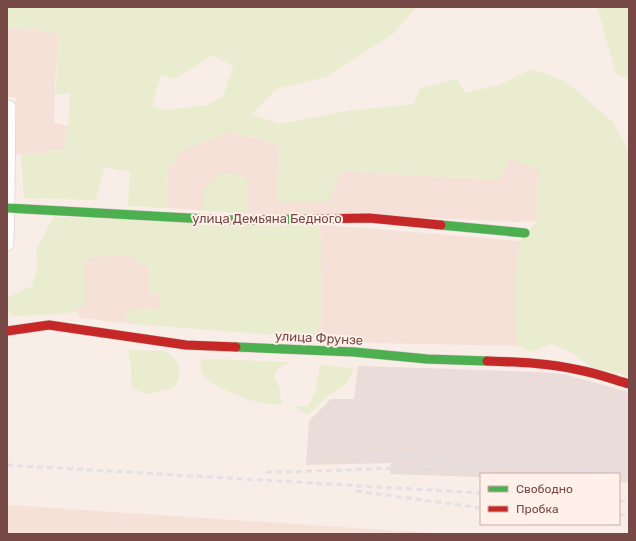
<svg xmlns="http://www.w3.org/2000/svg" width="636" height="541" font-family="Rubik,sans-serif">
  <rect width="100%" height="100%" fill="#f8ede7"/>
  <path fill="#f5e1d8" d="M16,28L60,33L55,81L54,123L68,126L64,150L55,149L37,155L12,154L16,97H7V29Z
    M229,132L279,144L277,202L342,171L498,180L510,159L540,169L537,198V221L519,222L434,218L277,215L167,208L168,169L183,150Z
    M320,225L377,229L520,241L515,286L517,346L375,343L315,338L321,295Z
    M128,255L149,269L160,294V309L130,310L124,315L132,324L81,318L77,311L85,304V280L83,266L88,257Z
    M7,505L447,534H7Z"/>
  <path fill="#eadcd8" d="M358,366L541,372L564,374L629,392V483L619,482V474H481V477L390,474L391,463L306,465L309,421L331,399H354Z"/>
  <path fill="#eaecd0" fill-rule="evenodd" d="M7,7H417L393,34L326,77L276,89L252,114L279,124L346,111L414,104L420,88L457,79L465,93L499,85L531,69L565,81L613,122L629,151V376L591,367L571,352L551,344L532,352L517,346L515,286L520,241L537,221V198L540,170L511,159L498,180L342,171L328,201L277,202L279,144L229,132L183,150L168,169L167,208L128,206L130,172L104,167L96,200L24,198L21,154L37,155L55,149L64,150L68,126L70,93L55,95L60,33L16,28L7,29ZM213,55L233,66L223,97L207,105L166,110L152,106L161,75L175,79Z
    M597,7H629V80L616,74Z
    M235,173L248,181V212L202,211L204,188L219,174Z
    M54,217L320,225L322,321L315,338L132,324L124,314L130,310L160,309V294H149V269L127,255L88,257L83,266L85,280V304L77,311L63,314L13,316L7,310L8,298L20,291L31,287L37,272L36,249Z
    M128,350L166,351L173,357L179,366V379L174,388L148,394L133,389L131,381V366Z
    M203,359L289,362L277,370L274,376C277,387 283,386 280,399L284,404C276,404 269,405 262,403C249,401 210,386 203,375C201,372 201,367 200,363Z
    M320,365L353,368C348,389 341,385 326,397C320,403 314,410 307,415L294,407L308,406L316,389Z"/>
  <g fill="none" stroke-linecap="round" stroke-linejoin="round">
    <g stroke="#d9c9c5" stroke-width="14">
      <path id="street" d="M7,107H9L8,208L7,244"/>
    </g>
    <g stroke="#dac9c6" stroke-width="10">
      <path id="fast" d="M8,208L224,220L312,219
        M441,225L525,233
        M236,347L354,352L427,359L487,361"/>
    </g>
    <g stroke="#dac9c6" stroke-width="10">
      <path id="jam" d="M312,219L369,218L441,225
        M7,331L49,325L186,345L236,347
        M487,361C518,362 549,363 579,370C596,373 612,379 629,384"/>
    </g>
    <use href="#street" stroke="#fefcfb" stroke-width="13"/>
    <use href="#fast" stroke="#4caf50" stroke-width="9"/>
    <use href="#jam" stroke="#c62828" stroke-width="9"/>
    <path stroke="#e4e0e4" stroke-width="3" stroke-dasharray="6 4" stroke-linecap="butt" d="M323,451L461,461
      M7,465L481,493
      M266,472H287L507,464L629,472
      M356,491L481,508
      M619,501H629
      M619,515H629"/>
  </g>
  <g text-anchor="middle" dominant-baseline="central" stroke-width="4" stroke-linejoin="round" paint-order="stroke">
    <g font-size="13" fill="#774946" stroke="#fff0e9">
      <text x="267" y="218">улица Демьяна Бедного</text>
      <text transform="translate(319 338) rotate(3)">улица Фрунзе</text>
    </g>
  </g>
  <rect width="636" height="541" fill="none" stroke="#774946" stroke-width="16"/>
  <rect x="480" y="473" width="140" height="52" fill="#fff0e9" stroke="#c9ada8"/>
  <rect x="488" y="486" width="20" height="6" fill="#4caf50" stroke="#c9ada8"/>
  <text x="516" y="493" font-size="12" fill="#774946">Свободно</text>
  <rect x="488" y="506" width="20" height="6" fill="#c62828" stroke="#c9ada8"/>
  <text x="516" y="513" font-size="12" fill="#774946">Пробка</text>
</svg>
